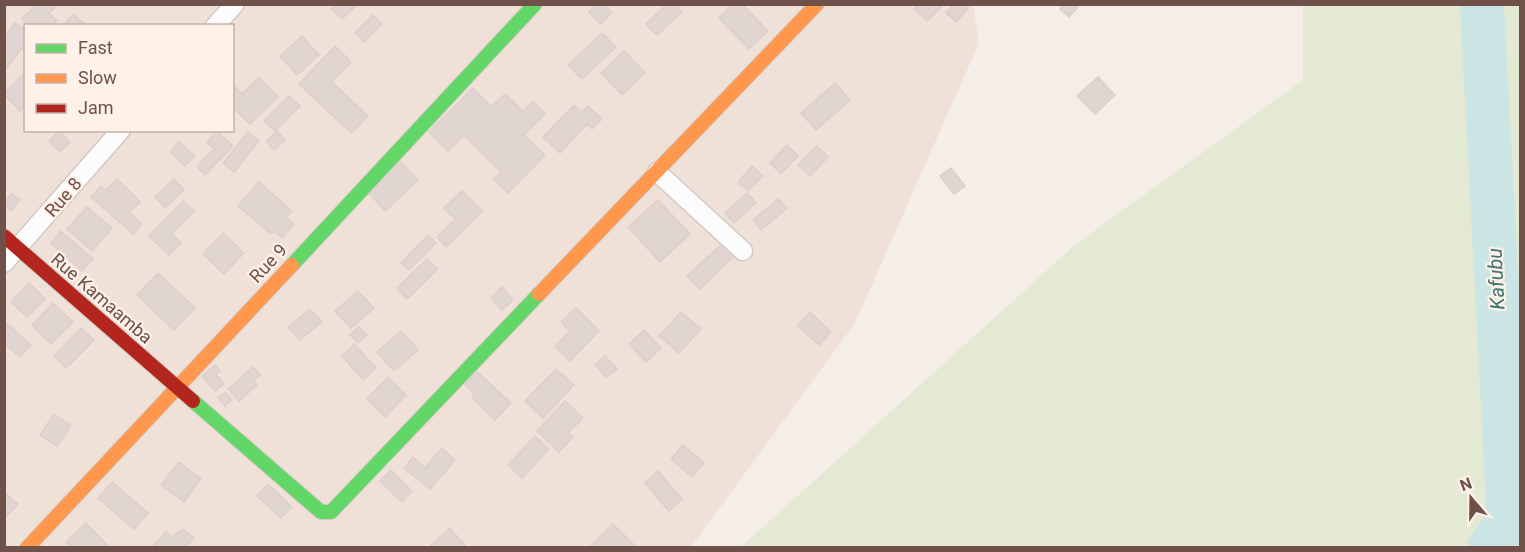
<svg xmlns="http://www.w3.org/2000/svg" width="1525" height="552" font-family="Roboto,sans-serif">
  <rect width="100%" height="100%" fill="#f4ede8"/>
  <path fill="#efe1d8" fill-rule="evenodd" d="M973,4L979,43L855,323L691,547L5,548L4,5ZM26,26H232V130H26Z"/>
  <path fill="#e4e9d3" d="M1303,5H1520V547H741L1076,244L1303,80Z"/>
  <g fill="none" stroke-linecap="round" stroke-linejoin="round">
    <path stroke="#cae5e3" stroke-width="44" d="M1482,4L1509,521L1489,548"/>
  </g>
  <path fill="#e0d5d0" stroke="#ddcfca" stroke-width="1.5" d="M38,4H59L49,13L57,21L51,26H43L40,22L29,26L22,18Z
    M337,4H358L342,19L332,9Z
    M597,4H604L612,13L600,24L589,12Z
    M667,4H675L682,12L657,35L646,24Z
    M733,4H742L768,31L749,49L719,18Z
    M919,4H944L927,21L914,9Z
    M954,4H965L968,8L956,22L946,13Z
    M1064,4H1075L1078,7L1069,17L1060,9Z
    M73,14L87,26H63Z
    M373,15L382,24L364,42L355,33Z
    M15,23L26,30V43L4,72V38Z
    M602,33L616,47L582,79L568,65Z
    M302,36L319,55L297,75L280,56Z
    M335,46L351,62L332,82L368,116L351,133L299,84Z
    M624,51L645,73L622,95L601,73Z
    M26,71V105L20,111L4,94Z
    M259,77L278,97L250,124L232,106V84L242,94Z
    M1098,77L1115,95L1095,114L1077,96Z
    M835,83L850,100L816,130L801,113Z
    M473,88L491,107L505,94L523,111L533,101L545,114L524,135L545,155L508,193L494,179L501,172L464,135L448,151L429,132Z
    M289,96L300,106L275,131L264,121Z
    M574,105L582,112L588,106L602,119L592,129L587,124L560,153L543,137Z
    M58,131L70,142L60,152L49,141Z
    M217,131L233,146L205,175L197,166L214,149L207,142Z
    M277,131L285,140L274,150L266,141Z
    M248,132L259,141L234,172L223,163Z
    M179,142L195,156L185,166L170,152Z
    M787,145L798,156L781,174L770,163Z
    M817,146L828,157L810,176L798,165Z
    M398,159L418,180L385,211L366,190Z
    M752,166L763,176L748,191L738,182Z
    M951,168L965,186L954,194L940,176Z
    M117,179L140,202L131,211L107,189Z
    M174,179L184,190L165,208L155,197Z
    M259,182L292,211L286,217L294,224L282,238L274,231L271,234L238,206Z
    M101,186L142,224L133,234L91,197Z
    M462,191L482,211L446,247L437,237L455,219L444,208Z
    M11,193L20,200L12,211L4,205Z
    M747,193L756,203L734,223L725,213Z
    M778,199L787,208L761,230L753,220Z
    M658,200L690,234L660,262L628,227Z
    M183,201L194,211L172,234L181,243L169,255L149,236Z
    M87,207L112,228L92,251L67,229Z
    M61,231L93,259L82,271L51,243Z
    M223,233L244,253L224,274L203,254Z
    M428,235L436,243L409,270L401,263Z
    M724,242L736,254L700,289L687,276Z
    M427,259L438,269L407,299L397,288Z
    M158,273L195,308L174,330L137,295Z
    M29,283L45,299L27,317L11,302Z
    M502,287L513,300L502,310L491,298Z
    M358,291L374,308L351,328L335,311Z
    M53,303L73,322L51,344L32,325Z
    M576,308L599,331L570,361L555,346L570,331L561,322Z
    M310,309L322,322L300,340L288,327Z
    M681,312L701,329L679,353L659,336Z
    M810,312L831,332L819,345L797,326Z
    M4,321L31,345L20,357L4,343Z
    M359,327L367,335L358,343L350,335Z
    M81,328L94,340L66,368L54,356Z
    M644,330L661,348L646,362L629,344Z
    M401,331L418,350L394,371L377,352Z
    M354,344L376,368L363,380L342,356Z
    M605,356L617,369L606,377L595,365Z
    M215,365L220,371L216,374L224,384L215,391L202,376Z
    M253,367L260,375L253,381L257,385L239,401L228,389Z
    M474,369L511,403L495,420L472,398L475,394L462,382Z
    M556,369L574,385L543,418L525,401Z
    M388,377L406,395L385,417L367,399Z
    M225,392L232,400L225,406L218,398Z
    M565,401L583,418L568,433L573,437L559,452L537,431Z
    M54,414L71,426L57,446L40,435Z
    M535,436L549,449L522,478L508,465Z
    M683,445L704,463L692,477L671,459Z
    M442,448L455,460L430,489L404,468L413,457L425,468Z
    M179,462L201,479L184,502L161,485Z
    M391,470L412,491L402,502L380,481Z
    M658,471L682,499L669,511L645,483Z
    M112,482L148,513L134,529L98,498Z
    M268,484L292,507L281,518L257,496Z
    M4,492L18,504L4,519Z
    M86,523L110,548H71L66,542Z
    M613,524L637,548H589Z
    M450,528L467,548H428Z
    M183,529L194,538L185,548H152L166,531L172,537Z"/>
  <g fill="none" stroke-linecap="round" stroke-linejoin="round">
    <g stroke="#d2c9c5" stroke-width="21">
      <path id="street" d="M215,26L235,4
        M657,172L743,251
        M4,263L121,130"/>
    </g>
    <g stroke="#d3c9c4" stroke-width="16">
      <path id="fast" d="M292,265L535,4
        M193,401L321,512H331L539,294"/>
    </g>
    <g stroke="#d3c9c4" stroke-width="16">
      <path id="slow" d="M539,294L817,4
        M27,548L292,265"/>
    </g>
    <g stroke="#d3c9c4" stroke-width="16">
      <path id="jam" d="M4,236L193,401"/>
    </g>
    <use href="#street" stroke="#fdfcfc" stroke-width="18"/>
    <use href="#fast" stroke="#63d668" stroke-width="14"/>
    <use href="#slow" stroke="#ff974d" stroke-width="14"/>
    <use href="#jam" stroke="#b3261e" stroke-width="14"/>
  </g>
  <g text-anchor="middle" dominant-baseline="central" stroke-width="4.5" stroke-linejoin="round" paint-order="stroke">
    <g font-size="18" fill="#70514a" stroke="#fef1e7">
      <text transform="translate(63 197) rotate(-49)">Rue 8</text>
      <text transform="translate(268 263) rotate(-47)">Rue 9</text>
      <text transform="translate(102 298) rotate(41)">Rue Kamaamba</text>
    </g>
    <g font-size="20" font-style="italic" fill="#407574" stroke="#fef1e7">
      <text transform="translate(1496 279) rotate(-93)">Kafubu</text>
    </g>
  </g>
  <rect width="1525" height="552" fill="none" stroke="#70514a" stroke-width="12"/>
  <rect x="24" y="24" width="210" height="108" fill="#fef1e7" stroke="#c5b1a8" stroke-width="1.5"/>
  <rect x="36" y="44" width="30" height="9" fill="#63d668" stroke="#c5b1a8" stroke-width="1.5"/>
  <text x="78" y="54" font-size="18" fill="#70514a">Fast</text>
  <rect x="36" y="74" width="30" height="9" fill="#ff974d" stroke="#c5b1a8" stroke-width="1.5"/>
  <text x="78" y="84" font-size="18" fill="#70514a">Slow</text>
  <rect x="36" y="104" width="30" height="9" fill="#b3261e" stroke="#c5b1a8" stroke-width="1.5"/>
  <text x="78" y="114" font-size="18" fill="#70514a">Jam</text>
  <g transform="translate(1471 498) rotate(340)" stroke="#fef1e7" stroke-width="4.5" paint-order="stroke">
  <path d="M0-4.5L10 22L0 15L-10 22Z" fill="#70514a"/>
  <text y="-9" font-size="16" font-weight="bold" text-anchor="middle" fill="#70514a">N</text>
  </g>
</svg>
